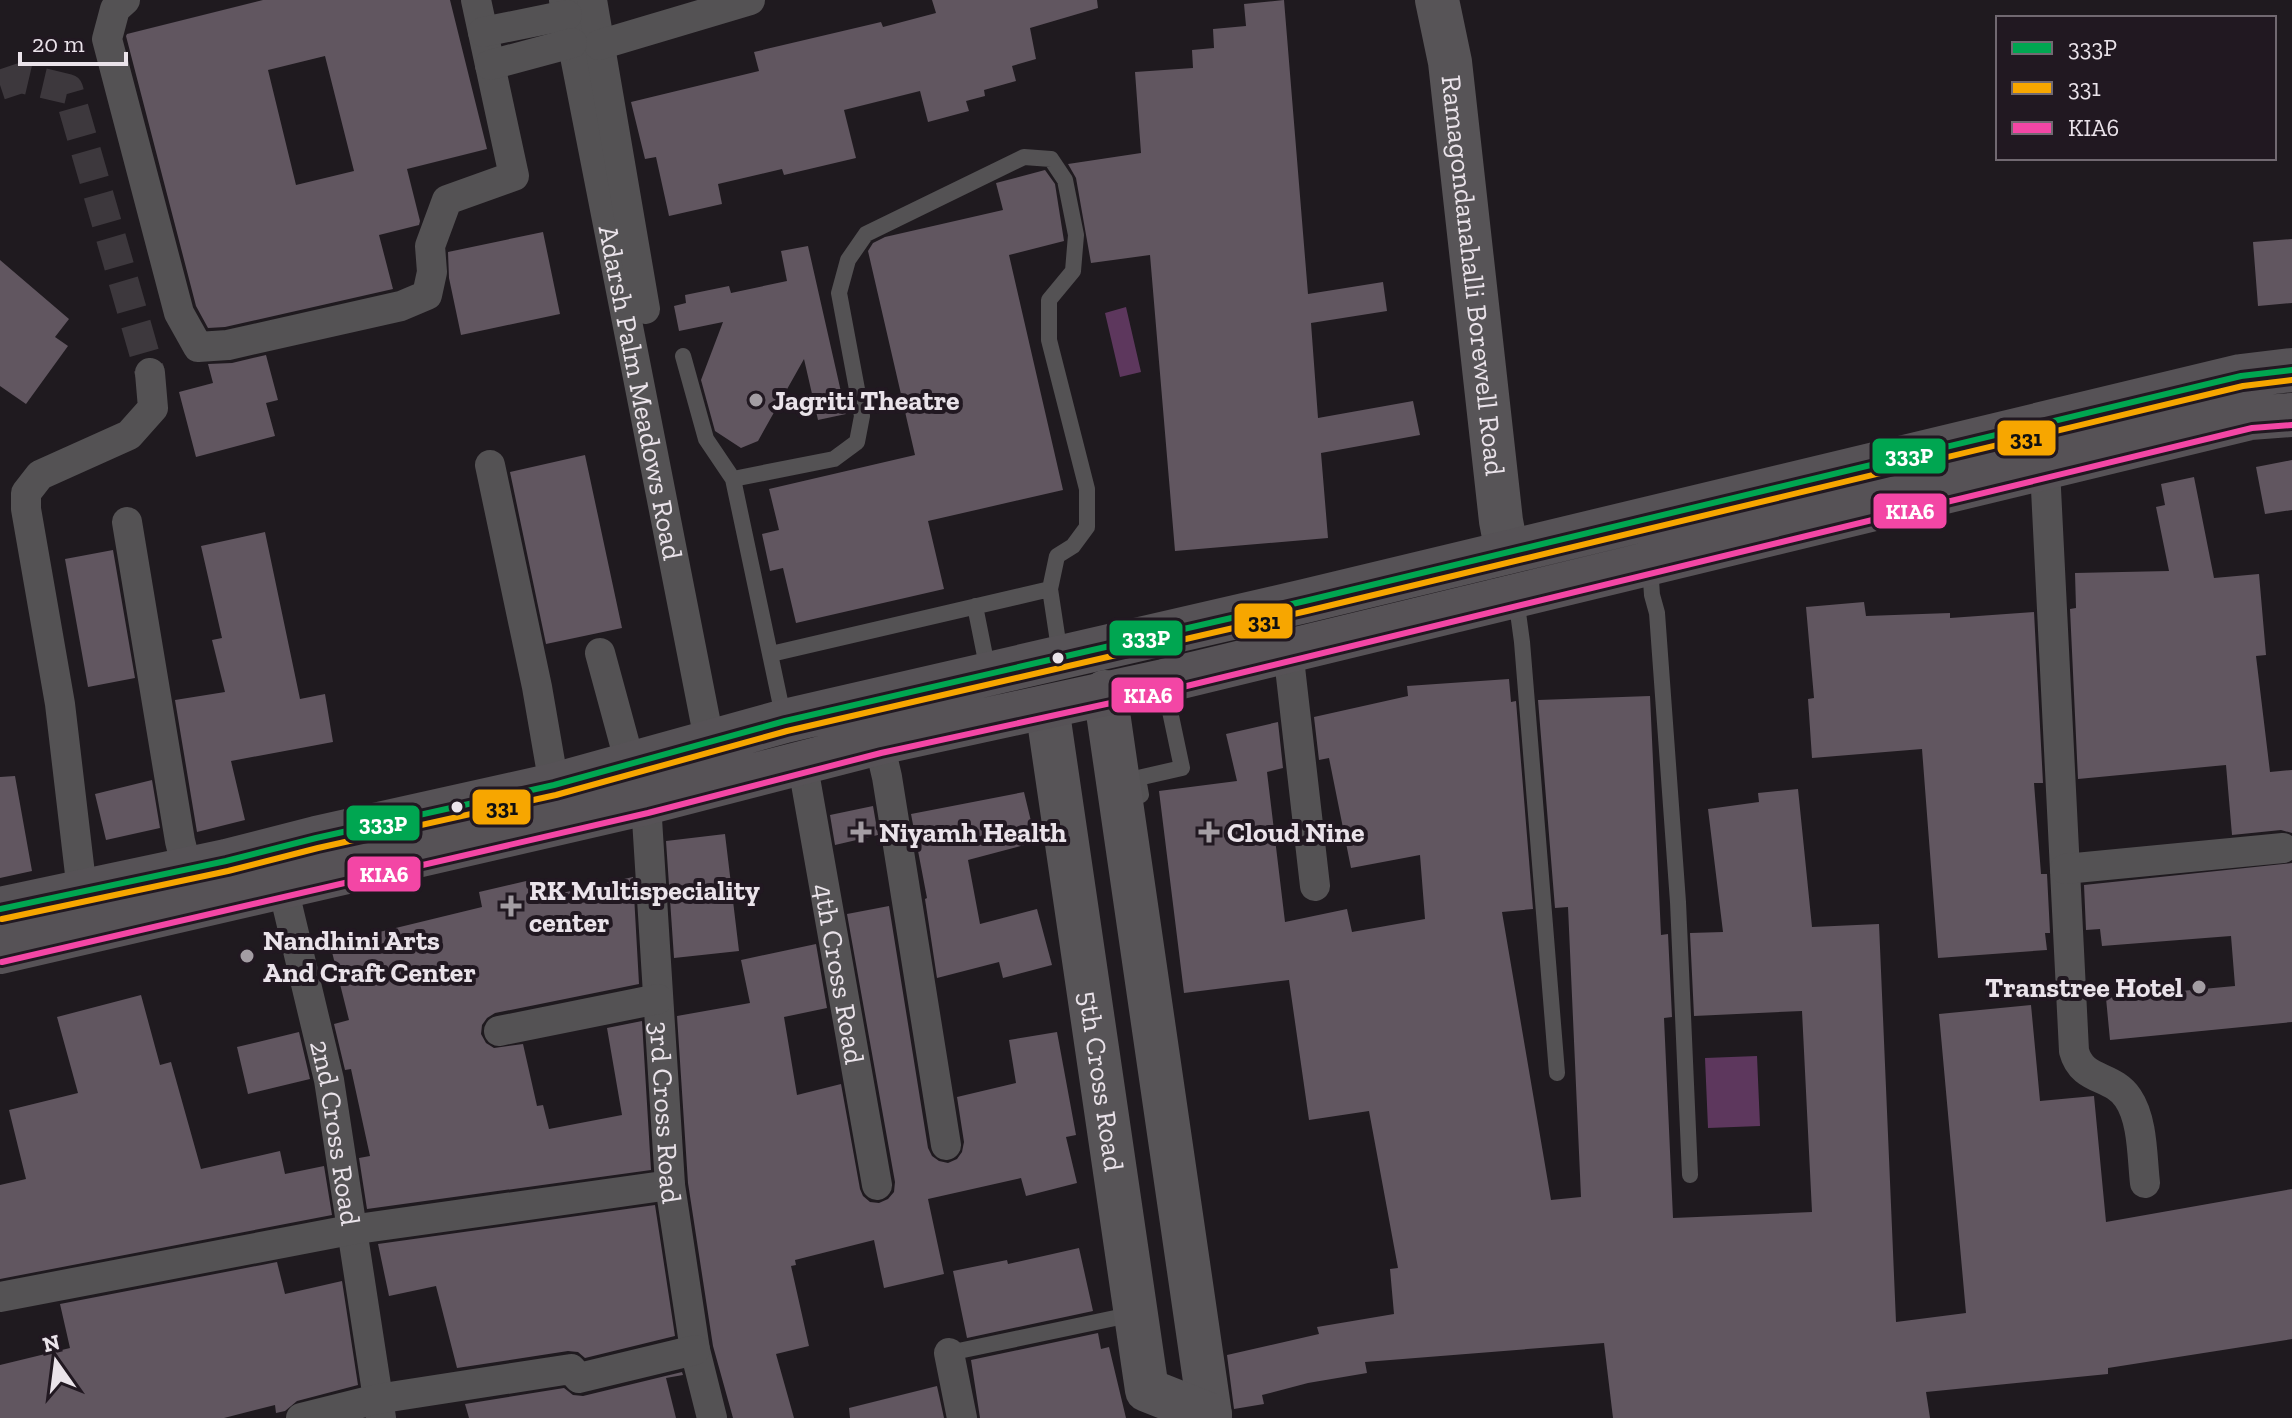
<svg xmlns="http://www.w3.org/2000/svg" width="2292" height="1418" font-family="'Zilla Slab',serif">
  <rect width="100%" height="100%" fill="#1f1a1f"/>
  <path fill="#5d375d" d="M1126,307L1141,372L1120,377L1105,313Z
    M1757,1056L1760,1126L1708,1128L1705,1058Z"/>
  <path fill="#615660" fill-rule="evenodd" d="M263,0H450L487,149L407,169L420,221L419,225L379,235L393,289L225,327L208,328L196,306L126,36L127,34ZM325,56L354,171L296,185L268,70Z
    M932,0H1097L1098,8L1030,28L1036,59L1012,66L1016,81L984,90L985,96L966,101L969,111L928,122L920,91L844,110L856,158L784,175L782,169L718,184L722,204L669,216L656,157L645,159L631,102L759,71L754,52L881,22L883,27L936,13Z
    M1284,0L1308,294L1383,282L1387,311L1311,323L1318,418L1413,401L1420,435L1321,453L1328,538L1175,551L1150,255L1091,263L1076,178L1068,164L1141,153L1135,72L1193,68L1192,50L1214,48L1213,29L1246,26L1244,4Z
    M1045,170L1055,184L1064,241L1009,255L1063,490L928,521L944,589L796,623L783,568L770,571L762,534L779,530L769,489L915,455L868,251L873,243L885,237L1003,210L996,183Z
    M543,232L560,314L461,335L449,278L448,252Z
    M2292,239V303L2258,306L2253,242Z
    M808,246L846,414L818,420L804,359L758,441L741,448L715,431L701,380L723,322L679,331L674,306L686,303L685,295L729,286L731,293L787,281L781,251Z
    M0,260L69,319L55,337L68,346L26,404L0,386Z
    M266,355L278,400L266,403L275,436L196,457L179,392L213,383L208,364L232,363Z
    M585,455L622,628L546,644L510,472Z
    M2292,460V510L2265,514L2256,467Z
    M2194,477L2214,578L2259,574L2266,655L2256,656L2270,772L2292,770V833L2281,830L2232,835L2226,765L2078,779L2070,609L2076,608L2075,573L2169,571L2156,507L2165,505L2161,484Z
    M265,532L300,699L325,694L333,742L231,761L245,820L197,832L175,700L225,692L212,640L222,638L201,546Z
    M113,550L135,678L88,687L65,559Z
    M1864,602L1866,616L1950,613V618L2034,612L2043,783H2034L2041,874H2047L2050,933H2045L2047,950L1938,958L1922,749L1812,758L1808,699L1814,698L1806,607Z
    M1509,679L1511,702L1516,701L1533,909L1502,912L1551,1200L1581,1197L1568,907L1555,908L1538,700L1650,696L1661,935L1668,934L1672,1017L1664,1018L1673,1218L1812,1212L1802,1011L1694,1016L1690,933L1723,932L1708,809L1759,802L1758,793L1798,789L1812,927L1879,924L1896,1322L1966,1313L1939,1014L2031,1005L2040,1101L2094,1096L2106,1222L2292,1189V1339L2108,1368V1374L1926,1392L1930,1418H1613L1604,1343L1365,1362L1367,1373L1308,1383L1262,1395L1264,1404L1234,1409L1227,1355L1319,1334L1317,1327L1394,1314L1390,1269L1398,1268L1369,1111L1309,1120L1289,980L1184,993L1159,791L1237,781L1226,734L1278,722L1283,768L1267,772L1285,922L1347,909L1352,932L1425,919L1420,855L1351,868L1329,758L1319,760L1314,717L1408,696L1407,686Z
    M15,776L32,871L0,878V777Z
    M152,780L160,828L106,840L95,794Z
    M1024,792L1036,842L968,860L980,924L1037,909L1052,965L1003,978L999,962L937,978L925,899L927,898L911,814Z
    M873,806L878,835L835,845L830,815Z
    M725,834L739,951L674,958L666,841Z
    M2292,863V1022L2110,1040L2106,998L2235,986L2231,936L2102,946L2100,929L2086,930L2084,885Z
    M633,877L639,984L495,1013L487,1018L482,1025L481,1034L486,1043L494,1048L523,1044L537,1106L543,1105L549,1129L622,1115L607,1028L642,1021L651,1170L367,1209L359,1158L370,1156L351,1069L345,1070L334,1024L349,1020L330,944L482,907L479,892L539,878L544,897Z
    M889,906L928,1148L932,1156L939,1161L948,1163L957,1159L962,1152L964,1142L957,1097L1016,1083L1009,1040L1057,1032L1076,1135L1066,1137L1077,1183L1026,1196L1021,1178L928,1199L944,1274L884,1288L874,1240L795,1260L796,1265L791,1266L809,1346L776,1354L794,1418H733L713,1346L688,1183L677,1016L750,1003L741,960L816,944L827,1008L784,1017L797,1095L841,1084L860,1189L863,1196L870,1202L879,1203L888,1199L894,1192L895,1182L847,914Z
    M141,995L160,1065L171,1062L201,1169L280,1151L285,1174L324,1166L332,1215L0,1279V1185L26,1179L9,1110L78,1093L57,1017Z
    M299,1032L310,1079L248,1094L237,1047Z
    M655,1205L675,1336L585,1358L578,1352L568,1351L457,1368L436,1286L389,1296L378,1244Z
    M1079,1248L1093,1311L967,1338L953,1271L1007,1260L1008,1264Z
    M277,1262L285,1294L342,1281L358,1385L297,1401L285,1411L276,1413L275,1405L224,1418H0V1365L70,1348L60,1304Z
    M1098,1333L1101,1349L1109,1347L1126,1418H980L971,1360Z
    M682,1372L683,1375L666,1378L676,1418H469L465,1404L564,1388L573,1395L583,1396Z
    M937,1386L944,1418H850L849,1408Z"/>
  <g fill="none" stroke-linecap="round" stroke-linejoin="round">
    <path stroke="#3d383d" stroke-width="30" stroke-dasharray="30 15" stroke-linecap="butt" d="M0,85L21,78L68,89L150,373"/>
    <path stroke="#545254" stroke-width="16" d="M683,356L706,439L733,479L784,720
      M733,479L834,459L857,442L862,416L839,293L848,260L866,234L1024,157L1051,159L1065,180L1076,235L1073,271L1049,300V340L1087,489V527L1073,546L1057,556L1050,589L771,654
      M1650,566L1652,595L1657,613L1678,902L1690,1175
      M1050,589L1060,655
      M1516,598L1522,642L1557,1073
      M975,606L988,671
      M1141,795L1138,778L1182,768L1164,683
      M949,1353L1134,1314"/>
    <g stroke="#545254" stroke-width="30">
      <path d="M125,0L115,9L107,39L179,313L198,347L228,345L401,306L427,295L432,272L430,246L447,200L514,176L476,0"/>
      <path id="s1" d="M564,0L713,760"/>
      <path d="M592,0L645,309"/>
      <path d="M483,32L567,15"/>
      <path d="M599,45L750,0"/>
      <path d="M490,65L572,43"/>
      <path d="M490,465L537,687L554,785"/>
      <path d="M2045,469L2074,1051C2082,1082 2112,1074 2128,1098C2143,1120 2142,1157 2145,1183"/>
      <path d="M127,522L180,841L187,869"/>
      <path d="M1288,650L1315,886"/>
      <path d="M600,653L625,745"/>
      <path d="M879,743L887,777L946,1145"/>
      <path id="s2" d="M802,761L877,1185"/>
      <path id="s3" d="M646,803L670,1185L695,1350L712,1418"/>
      <path d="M2065,869L2283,848"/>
      <path id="s4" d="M279,871L329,1080L381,1418"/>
      <path d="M82,891L60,704L26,509V493L40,475L129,435L153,408L150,373"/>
      <path d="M499,1031L658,999"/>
      <path d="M0,1297L350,1230L670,1185"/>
      <path d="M949,1353L962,1418"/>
      <path d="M301,1418L377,1399L571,1369L579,1378L695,1350"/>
    </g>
    <g stroke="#575457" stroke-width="44">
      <path id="s5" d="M1437,0L1450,62L1501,521L1507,552"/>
      <path d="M1105,692L1210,1415"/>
      <path id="s6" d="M1047,707L1147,1390L1210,1415"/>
    </g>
    <path stroke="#565256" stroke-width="44" d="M0,909L226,861L316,838L554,785L785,721L1305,601L2241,376L2292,370
      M0,952L646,803L879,743L1164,681L2250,418L2292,415"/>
    <g stroke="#211821" stroke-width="12">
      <path id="bus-1" d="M0,909L226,861L316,838L554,785L785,721L1305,601L2241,376L2292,370"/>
    </g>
    <g stroke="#211821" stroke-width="12">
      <path id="bus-2" d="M2,919L228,871L318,848L556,795L787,731L1307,611L2243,386L2292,380"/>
    </g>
    <g stroke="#211821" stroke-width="12">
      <path id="bus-3" d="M2,962L648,813L881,753L1166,691L2252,428L2292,425"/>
    </g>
    <use href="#bus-1" stroke="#00a651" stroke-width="6"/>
    <use href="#bus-2" stroke="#f7a600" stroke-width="6"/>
    <use href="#bus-3" stroke="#f346a5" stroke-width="6"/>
  </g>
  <g fill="#a39da3" stroke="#211821" stroke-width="3">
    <circle cx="756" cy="400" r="8"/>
    <path d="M857 820h8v8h8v8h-8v8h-8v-8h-8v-8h8z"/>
    <path d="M1205 820h8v8h8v8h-8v8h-8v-8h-8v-8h8z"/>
    <path d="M507 894h8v8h8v8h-8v8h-8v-8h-8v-8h8z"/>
    <circle cx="247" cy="956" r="8"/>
    <circle cx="2199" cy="987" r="8"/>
  </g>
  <g fill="#eae3ea" stroke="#211821" stroke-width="3">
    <circle cx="1058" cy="658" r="7"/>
    <circle cx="457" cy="807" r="7"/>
  </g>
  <g text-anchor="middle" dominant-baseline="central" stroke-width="8" stroke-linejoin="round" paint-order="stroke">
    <g font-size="28" fill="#eae3ea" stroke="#211821">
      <text stroke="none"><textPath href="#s5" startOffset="278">Ramagondanahalli Borewell Road</textPath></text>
      <text stroke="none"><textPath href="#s1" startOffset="400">Adarsh Palm Meadows Road</textPath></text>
      <text stroke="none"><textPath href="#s2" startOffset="216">4th Cross Road</textPath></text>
      <text stroke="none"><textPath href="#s6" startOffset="378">5th Cross Road</textPath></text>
      <text stroke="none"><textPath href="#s3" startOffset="310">3rd Cross Road</textPath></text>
      <text stroke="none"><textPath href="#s4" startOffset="268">2nd Cross Road</textPath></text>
    </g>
    <g font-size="28" font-weight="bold" fill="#eae3ea" stroke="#211821" text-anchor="start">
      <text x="772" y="400">Jagriti Theatre</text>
      <text x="879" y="832">Niyamh Health</text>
      <text x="1227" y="832">Cloud Nine</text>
      <text x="529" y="890">RK Multispeciality<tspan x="529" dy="32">center</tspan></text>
      <text x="263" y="940">Nandhini Arts<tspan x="263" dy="32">And Craft Center</tspan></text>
      <text x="2183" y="987" text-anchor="end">Transtree Hotel</text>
    </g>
  </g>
  <g stroke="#211821" stroke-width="3">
    <rect x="1996" y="419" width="61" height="38" rx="8" fill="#f7a600"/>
    <rect x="1871" y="437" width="76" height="38" rx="8" fill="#00a651"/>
    <rect x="1872" y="492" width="76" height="38" rx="8" fill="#f346a5"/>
    <rect x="1233" y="602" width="61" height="38" rx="8" fill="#f7a600"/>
    <rect x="1108" y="619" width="76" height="38" rx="8" fill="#00a651"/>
    <rect x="1110" y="676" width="75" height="38" rx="8" fill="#f346a5"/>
    <rect x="471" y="788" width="61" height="38" rx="8" fill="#f7a600"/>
    <rect x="345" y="804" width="76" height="38" rx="8" fill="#00a651"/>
    <rect x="346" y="855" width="76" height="38" rx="8" fill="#f346a5"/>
  </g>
  <g font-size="22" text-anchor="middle" font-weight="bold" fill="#fff">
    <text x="1909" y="463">333P</text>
    <text x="1910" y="519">KIA6</text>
    <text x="1146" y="645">333P</text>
    <text x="1148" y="703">KIA6</text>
    <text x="383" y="831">333P</text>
    <text x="384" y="882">KIA6</text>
  </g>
  <g font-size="22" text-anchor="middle" font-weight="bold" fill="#111">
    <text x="2026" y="446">331</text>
    <text x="1264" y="629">331</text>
    <text x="502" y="815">331</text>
  </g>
  <rect x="1996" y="16" width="280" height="144" fill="#211821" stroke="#716971" stroke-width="2"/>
  <rect x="2012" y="42" width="40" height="12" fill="#00a651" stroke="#716971" stroke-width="2"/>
  <text x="2068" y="56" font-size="24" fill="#eae3ea">333P</text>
  <rect x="2012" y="82" width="40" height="12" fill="#f7a600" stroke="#716971" stroke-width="2"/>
  <text x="2068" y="96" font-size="24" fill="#eae3ea">331</text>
  <rect x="2012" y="122" width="40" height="12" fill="#f346a5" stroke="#716971" stroke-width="2"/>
  <text x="2068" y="136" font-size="24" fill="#eae3ea">KIA6</text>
  <g transform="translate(56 1362) rotate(346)" stroke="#211821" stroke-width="6" paint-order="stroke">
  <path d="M0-6L14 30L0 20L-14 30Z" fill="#eae3ea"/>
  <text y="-12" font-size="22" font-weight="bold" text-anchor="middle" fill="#eae3ea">N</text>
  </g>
  <path d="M20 52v12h106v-12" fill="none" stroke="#eae3ea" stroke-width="4"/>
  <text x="32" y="52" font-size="24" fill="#eae3ea" stroke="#211821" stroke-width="6" paint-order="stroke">20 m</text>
</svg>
